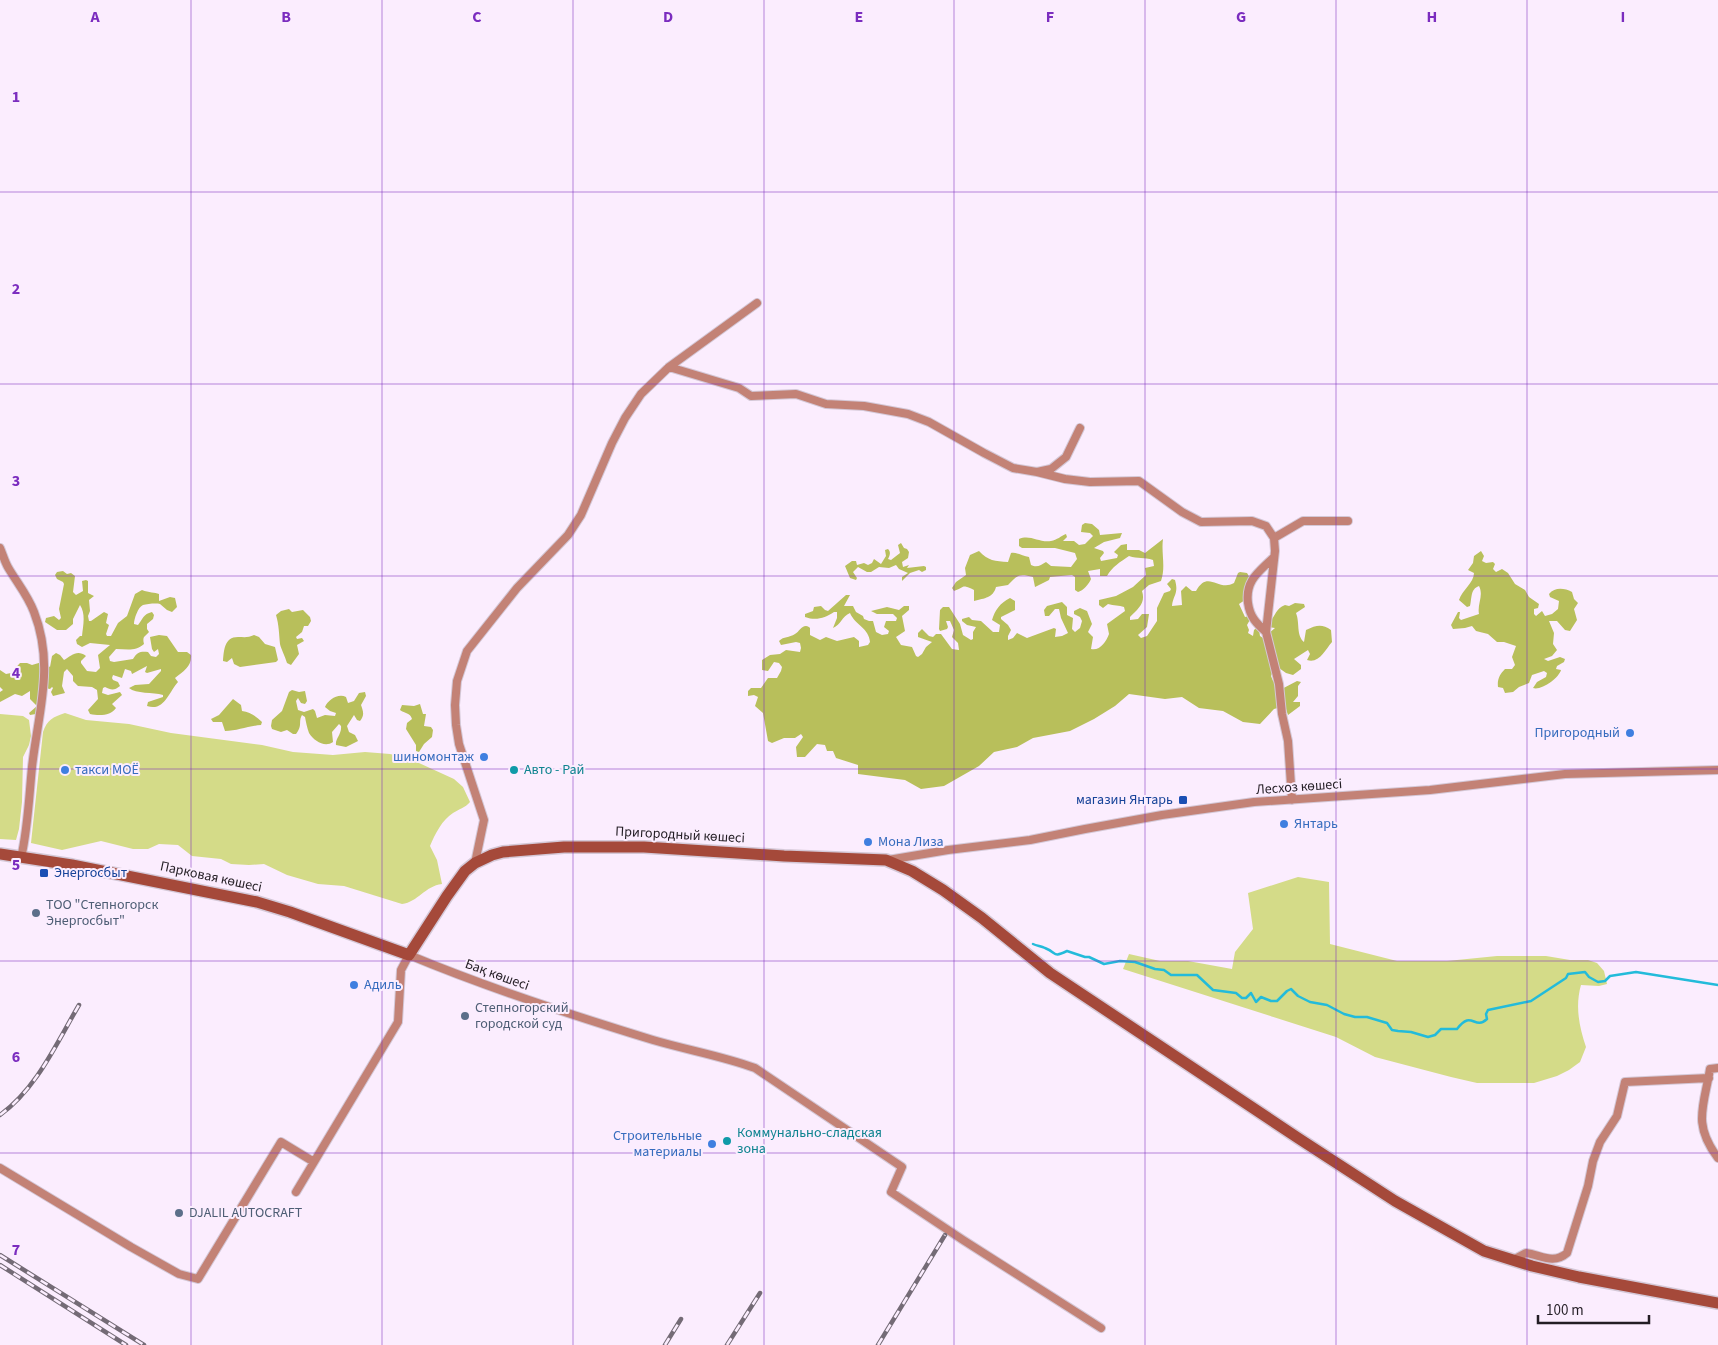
<svg xmlns="http://www.w3.org/2000/svg" width="1718" height="1345" font-family="'Source Sans 3',sans-serif">
  <rect width="100%" height="100%" fill="#fbedfe"/>
  <path fill="#d4db88" d="M65,713L86,720L129,724L171,733L262,745L293,752L333,755L365,752L390,754L408,758L454,779L463,787L470,802C465,808 459,809 453,813C442,820 435,834 430,846L437,860L442,884C425,886 418,902 402,904L344,886L318,884L287,875L264,864L249,865L231,864L221,859L192,856L178,845L159,844L148,849H133L101,841L62,850L31,843L43,732C47,720 53,717 65,713Z
    M0,714L23,716L29,720L31,736L29,745L23,757L22,802L19,829L16,840L0,839Z
    M1298,877L1329,882L1330,944L1397,961H1447L1497,956H1546L1570,960H1588L1597,963L1604,971L1607,984L1599,986L1581,985C1575,1006 1579,1026 1586,1047L1580,1062L1569,1070L1557,1076L1534,1083H1477L1451,1077L1375,1057L1336,1037L1123,969L1129,954L1160,961H1188L1232,969L1235,952L1253,929L1248,893Z"/>
  <path fill="#b8bf5b" d="M1085,523L1092,524L1099,530L1100,535L1122,533L1120,538L1104,542L1094,548L1103,551L1104,553L1100,558L1101,561L1117,558L1118,555L1114,552L1121,545L1127,544V550H1139L1145,553L1163,539C1161,553 1166,567 1161,581L1149,585L1142,591C1146,603 1138,609 1130,617V620L1138,619L1142,614H1149L1147,627L1138,635L1141,638L1147,636L1157,621V608L1164,593L1170,591L1171,589L1167,584L1172,579L1175,580C1179,594 1173,595 1172,606L1182,605L1181,591L1186,586L1192,591H1196C1208,569 1218,592 1234,583L1238,573L1240,572L1247,573L1250,578L1245,600L1239,604L1245,617L1249,616L1251,618L1247,625L1249,630L1248,633L1253,636L1254,630L1257,627L1259,630L1260,636L1263,638L1275,628L1268,627L1269,622C1276,616 1275,609 1285,605L1289,606L1295,603L1304,604L1305,607L1296,613C1300,623 1296,635 1304,642L1306,630C1317,625 1322,624 1331,630L1332,642C1325,650 1319,664 1307,660L1310,654L1308,650L1294,659L1301,665V669L1293,675L1286,673L1279,668L1273,671L1271,676L1273,681L1278,684V688L1275,691L1276,692L1297,681L1301,682L1298,686V696L1293,702H1300V706L1288,715L1285,706L1274,709L1260,724L1243,722L1223,711L1199,708L1182,697L1165,699L1129,694L1115,706L1094,719L1070,731L1033,738L1017,747L994,752L979,766L944,786L921,789L905,780L858,774V765L836,758L833,751H827L825,745L817,744L805,757H797L796,747L803,737L801,734L795,738H784L772,743L768,741L763,713L755,706L758,697L754,695L748,696V691L751,688H761L768,678H777L781,671L782,667L779,663L774,662L768,671L762,670V660L770,655L780,654L786,650L800,652L801,648L800,643L796,642L781,645L779,641C784,636 789,638 795,634C799,632 801,626 806,626C808,626 809,627 810,628V635L820,640L826,637L837,641L854,637L859,641V647L868,645L870,642C869,628 855,625 850,613C842,616 841,625 833,628L837,618V612H834C825,618 816,621 805,617V614L813,611L814,607L821,606L825,610L828,611L846,595H850L844,606H853L856,612L863,616L864,619L869,621H873L876,632L882,635L888,634L889,631L884,627L886,621H896L897,618L893,614H877L871,611L887,607L899,610L904,606H909V610L902,616L905,631L896,637L901,645L912,647L916,656L918,657L922,654L926,647L932,642L918,637V633L922,629L929,636L933,637L936,634H941L952,649L959,650L958,643L952,637L954,630L950,621H946L948,627L947,629L940,631L939,629L940,610L943,607H949L960,624L963,635L971,640L973,639V632L976,627L967,625L962,621V619L969,617L972,620L981,621L993,632H999L1000,625L992,620C995,610 1000,603 1010,598L1015,601V610L1001,617V619L1008,625L1011,630L1008,636V640L1013,638L1017,633L1027,638L1054,628L1056,629L1055,637L1062,636L1068,633L1061,618L1059,609H1055L1049,616H1045L1044,610L1047,606L1062,602L1067,607V615L1073,618L1072,629L1075,632L1080,628L1082,621L1080,617L1074,614V611L1080,608L1087,611L1092,624L1088,632L1093,637L1091,649C1100,651 1106,642 1109,634L1107,624L1125,611L1124,607C1119,605 1114,606 1108,604L1103,608L1099,605V600L1116,596L1133,587L1146,575L1145,568L1154,566L1153,560C1144,557 1138,559 1129,556C1120,562 1112,567 1107,576H1100V569L1088,571L1091,579C1089,584 1083,591 1078,592L1075,590V577L1072,575L1050,577L1049,580L1035,587L1033,577C1018,573 1017,576 1008,585L996,587C993,598 985,598 974,601V590C961,584 966,587 954,591L952,588L956,582L966,575L965,568L970,555L979,551C988,561 995,561 1008,562L1011,553C1017,552 1023,556 1029,557L1031,565C1037,568 1041,565 1046,562L1051,566L1071,567L1077,559L1075,553L1055,548H1022L1019,546V539C1030,534 1039,543 1051,541C1057,540 1061,536 1066,534L1067,537L1063,541H1074L1079,545L1085,544L1093,536L1090,533L1081,532L1082,525Z
    M901,543L904,548L907,549L909,552L908,558L902,562L903,567L909,565L907,568L924,566L926,567V570L922,572L919,570L910,573L902,581V577L908,573L899,569L896,565L889,568L879,567L871,572H867L858,567L853,572L857,578L856,580L850,578L845,566L852,561H856L857,565L864,563L868,565L872,563L874,559L881,564L886,556L885,550L888,549C891,552 890,555 888,559L891,560L900,553L898,545Z
    M1481,551L1484,556L1482,561L1486,563L1493,562L1495,564L1493,569L1496,572L1502,569L1508,573L1515,584L1525,590L1529,597L1539,604L1538,608L1534,609V614L1536,616L1542,611L1545,616L1552,614L1558,609L1559,601L1550,597L1549,594C1555,587 1564,588 1572,592L1574,599L1578,603L1574,609L1577,620L1570,631L1565,630L1557,621H1549L1554,633L1553,644L1557,650L1552,656L1544,659L1548,661L1560,657L1565,659L1564,662L1557,666L1556,669L1561,670C1559,678 1541,691 1533,688L1537,682L1546,677L1547,673L1544,671L1532,675L1529,683L1519,687L1513,692L1505,693L1503,688L1498,687C1497,679 1500,674 1505,669H1512L1515,665L1512,657L1516,646L1504,642H1497L1488,634L1476,631L1472,626L1465,628L1453,629L1451,625L1458,612H1460L1459,618L1461,620L1479,614C1477,604 1484,596 1479,586C1470,589 1472,599 1470,606L1467,607L1459,600C1462,590 1474,583 1474,573L1468,570L1473,563L1474,556Z
    M63,571L67,574L71,573L75,576L73,592L76,595L83,591L82,581L86,580L88,581V593L94,596L89,600L90,611L88,616L89,621H91L104,612L108,614L106,623L109,625L106,634L107,636H111L118,623L127,616L135,594L142,590C149,593 155,592 159,594V601L170,597L175,598L177,607L172,612L167,610L160,604C156,603 147,604 143,605C138,607 134,619 134,624L138,625C143,619 143,614 152,612L154,615L153,619L147,624V629L149,632C145,637 142,636 144,644C135,652 126,649 116,649L109,657L110,661L114,662L133,659C137,652 141,651 148,652L151,656L156,657L159,654L158,649L154,652L152,649L150,637L159,635L167,636L178,652H187L191,655C192,666 184,671 175,678L178,682C169,692 164,712 147,706L148,702L163,697V695C153,692 136,694 129,688L135,685L149,684L161,671V669L147,673L145,672L147,666L132,674L131,671L125,669L122,678L113,675L112,678L113,680L118,682L120,686C114,691 111,690 105,687L103,688L102,693L108,695L120,692L122,695L112,704L116,708C111,716 99,716 90,714L88,710L98,699L97,690L92,687L78,686L73,681V676L67,669L64,672L62,686L65,693L53,696L51,692L53,688L52,687L50,689L41,687L38,690L41,696L36,714L30,715L29,713L37,706L30,699V691L22,696L15,694L0,702V692L3,690L0,687V670L6,674L11,673L20,663H27L32,665L42,662L50,667L52,656L56,653L60,655L64,660C71,656 77,649 86,656L81,661V663L87,671L96,672L100,668L98,655L110,645L90,643L82,647L77,644L76,640L80,636H82C83,626 86,614 80,605L73,619V624L66,630H57L45,622L46,618L54,616L59,620L61,618L59,609L64,584L63,582L57,579L55,575L57,572Z
    M289,609L292,612L303,610L310,617L311,621L308,626H304L302,632L296,637L297,639L302,638L304,641L297,645L299,654L291,665L287,663C285,656 281,649 280,644C279,634 279,625 276,615L281,611Z
    M254,635L259,637L265,644L275,647L278,660L276,662L240,667L234,664L232,658L227,662L223,661C224,651 224,637 238,637C244,637 248,638 254,635Z
    M292,690L299,692L305,691L307,701L305,704L301,703L298,698L296,701L298,710L304,712L313,709L315,711L317,718L325,715L335,716L336,713L330,711L325,707C328,700 338,693 346,697L348,703L354,701L359,693L365,692L366,696L361,705C363,711 365,715 360,721L357,720L354,715L347,726L349,732L355,735L358,741L346,747L336,745C335,739 342,734 341,726L339,724L332,732L333,742C325,748 314,741 309,733C307,728 306,722 305,717L302,715C298,722 303,725 296,734H293L287,730L281,732L272,729L271,726L272,720L282,711L289,692Z
    M233,699L241,705L242,711C250,712 256,716 262,722L261,725C248,726 237,731 225,731L222,722H213L211,719L219,715Z
    M420,704L423,714H426L424,726L431,727L433,730L432,737L424,744L419,752L416,751V745L406,729L407,723L412,719C410,712 405,714 400,710L402,705L414,706Z"/>
  <g fill="none" stroke-linecap="round" stroke-linejoin="round">
    <path stroke="#23bbda" stroke-width="2.5" d="M1033,944C1037,946 1041,946 1045,948C1058,953 1052,958 1067,951L1085,957H1089L1104,964L1120,961L1135,962L1155,969L1164,970L1171,975H1197L1213,990L1236,993L1242,998H1246L1251,993L1256,1002L1261,997L1271,1001H1277L1287,991L1291,989L1298,996L1310,1002L1327,1005L1344,1014L1355,1017H1367L1387,1023L1392,1030L1398,1031L1411,1032L1428,1037L1435,1035L1441,1029H1457C1472,1009 1474,1031 1487,1019L1486,1014L1488,1010L1531,1001L1566,978L1568,974L1585,972L1589,977L1598,982L1605,981L1610,976L1636,972L1718,985"/>
    <g stroke="#d4c8d7" stroke-width="10">
      <path id="street" d="M669,367L739,388L751,396L796,394L826,404L864,406L908,414L929,422L984,453L1013,468L1037,472L1051,469L1066,457L1080,428
        M1037,472L1065,479L1090,482L1139,481L1182,512L1201,522L1252,521L1266,526L1274,538L1275,551L1266,632L1279,684L1282,714L1288,741L1292,800
        M1274,538L1303,521H1348
        M0,548C3,555 5,563 9,569C18,584 28,596 34,612C55,666 38,713 32,767C29,797 28,828 21,858
        M1266,632C1256,623 1250,617 1248,603C1245,580 1259,572 1274,557
        M888,860L948,850L1030,840L1085,829L1162,815L1254,802L1430,790L1565,774L1718,770
        M475,863L484,820L459,744L456,725L455,705L457,681L467,651L517,588L568,535L581,515L612,443L625,418L641,394L669,367L757,303
        M1718,1068L1710,1069C1704,1106 1692,1124 1718,1158
        M0,1168L131,1247L179,1274L198,1279L281,1142L314,1162
        M296,1192L398,1022L401,970L409,955C488,988 571,1015 653,1040C687,1050 722,1056 755,1068L902,1167L891,1192L963,1240L1101,1328
        M1513,1260L1526,1253C1541,1255 1553,1265 1567,1253L1588,1186L1593,1161L1600,1142L1617,1116L1625,1082L1709,1078"/>
    </g>
    <g stroke="#d4c8d7" stroke-width="14">
      <path id="secondary" d="M0,854L72,865L257,902L290,912L409,955L447,896L465,871L475,863L492,855L503,852L564,847H644L784,856L886,860L912,871L943,890L982,918L1050,973L1298,1138L1395,1201L1484,1251L1532,1266L1579,1277L1718,1303"/>
    </g>
    <use href="#street" stroke="#c38276" stroke-width="8"/>
    <use href="#secondary" stroke="#a5493a" stroke-width="11"/>
    <g stroke="#746b76" stroke-width="4.5">
      <path id="rail" d="M0,1115C37,1088 56,1044 79,1005
        M0,1255L144,1345
        M0,1265L126,1345
        M665,1345L681,1319
        M727,1345L760,1293
        M878,1345L945,1235"/>
    </g>
    <use href="#rail" stroke="#fbedfe" stroke-width="2.5" stroke-dasharray="8" stroke-linecap="butt"/>
  </g>
  <path fill="none" stroke="#7b2cbf" stroke-width="1" stroke-opacity="0.55" d="M191,0V1345M382,0V1345M573,0V1345M764,0V1345M954,0V1345M1145,0V1345M1336,0V1345M1527,0V1345M0,192H1718M0,384H1718M0,576H1718M0,769H1718M0,961H1718M0,1153H1718"/>
  <g fill="#3f7fe0" stroke="#fbedfe" stroke-width="2">
    <circle cx="1630" cy="733" r="5"/>
    <circle cx="484" cy="757" r="5"/>
    <circle cx="65" cy="770" r="5"/>
    <circle cx="1284" cy="824" r="5"/>
    <circle cx="868" cy="842" r="5"/>
    <circle cx="354" cy="985" r="5"/>
    <circle cx="712" cy="1144" r="5"/>
  </g>
  <g fill="#0f9aa8" stroke="#fbedfe" stroke-width="2">
    <circle cx="514" cy="770" r="5"/>
    <circle cx="727" cy="1141" r="5"/>
  </g>
  <g fill="#1a4fb4" stroke="#fbedfe" stroke-width="2">
    <rect x="1178" y="795" width="10" height="10" rx="2.5"/>
    <rect x="39" y="868" width="10" height="10" rx="2.5"/>
  </g>
  <g fill="#5c6f8a" stroke="#fbedfe" stroke-width="2">
    <circle cx="36" cy="913" r="5"/>
    <circle cx="465" cy="1016" r="5"/>
    <circle cx="179" cy="1213" r="5"/>
  </g>
  <g text-anchor="middle" dominant-baseline="central" stroke-width="4" stroke-linejoin="round" paint-order="stroke">
    <g font-size="14" fill="#366cbe" stroke="#fbedfe" text-anchor="start">
      <text x="1620" y="733" text-anchor="end">Пригородный</text>
      <text x="474" y="757" text-anchor="end">шиномонтаж</text>
      <text x="75" y="770">такси МОЁ</text>
      <text x="1294" y="824">Янтарь</text>
      <text x="878" y="842">Мона Лиза</text>
      <text x="364" y="985">Адиль</text>
      <text x="702" y="1136" text-anchor="end">Строительные<tspan x="702" dy="16">материалы</tspan></text>
    </g>
    <g font-size="14" fill="#0d838f" stroke="#fbedfe" text-anchor="start">
      <text x="524" y="770">Авто - Рай</text>
      <text x="737" y="1133">Коммунально-сладская<tspan x="737" dy="16">зона</tspan></text>
    </g>
    <g font-size="14" fill="#231d24" stroke="#fbedfe">
      <text transform="translate(1299 787) rotate(-4)">Лесхоз көшесі</text>
      <text transform="translate(680 835) rotate(3)">Пригородный көшесі</text>
      <text transform="translate(211 877) rotate(12)">Парковая көшесі</text>
      <text transform="translate(497 975) rotate(20)">Бақ көшесі</text>
    </g>
    <g font-size="14" fill="#164399" stroke="#fbedfe" text-anchor="end">
      <text x="1173" y="800">магазин Янтарь</text>
      <text x="54" y="873" text-anchor="start">Энергосбыт</text>
    </g>
    <g font-size="14" fill="#4e5e75" stroke="#fbedfe" text-anchor="start">
      <text x="46" y="905">ТОО "Степногорск<tspan x="46" dy="16">Энергосбыт"</tspan></text>
      <text x="475" y="1008">Степногорский<tspan x="475" dy="16">городской суд</tspan></text>
      <text x="189" y="1213">DJALIL AUTOCRAFT</text>
    </g>
  </g>
  <g font-size="16" text-anchor="middle" font-weight="bold" fill="#7b2cbf" stroke="#fbedfe" stroke-width="4" stroke-linejoin="round" paint-order="stroke">
    <text x="95" y="22">A</text>
    <text x="286" y="22">B</text>
    <text x="477" y="22">C</text>
    <text x="668" y="22">D</text>
    <text x="859" y="22">E</text>
    <text x="1050" y="22">F</text>
    <text x="1241" y="22">G</text>
    <text x="1432" y="22">H</text>
    <text x="1623" y="22">I</text>
    <text x="16" y="102">1</text>
    <text x="16" y="294">2</text>
    <text x="16" y="486">3</text>
    <text x="16" y="678">4</text>
    <text x="16" y="870">5</text>
    <text x="16" y="1062">6</text>
    <text x="16" y="1255">7</text>
  </g>
  <path d="M1538 1315v8h111v-8" fill="none" stroke="#231d24" stroke-width="2.5"/>
  <text x="1546" y="1315" font-size="15" fill="#231d24" stroke="#fbedfe" stroke-width="4" paint-order="stroke">100 m</text>
</svg>
